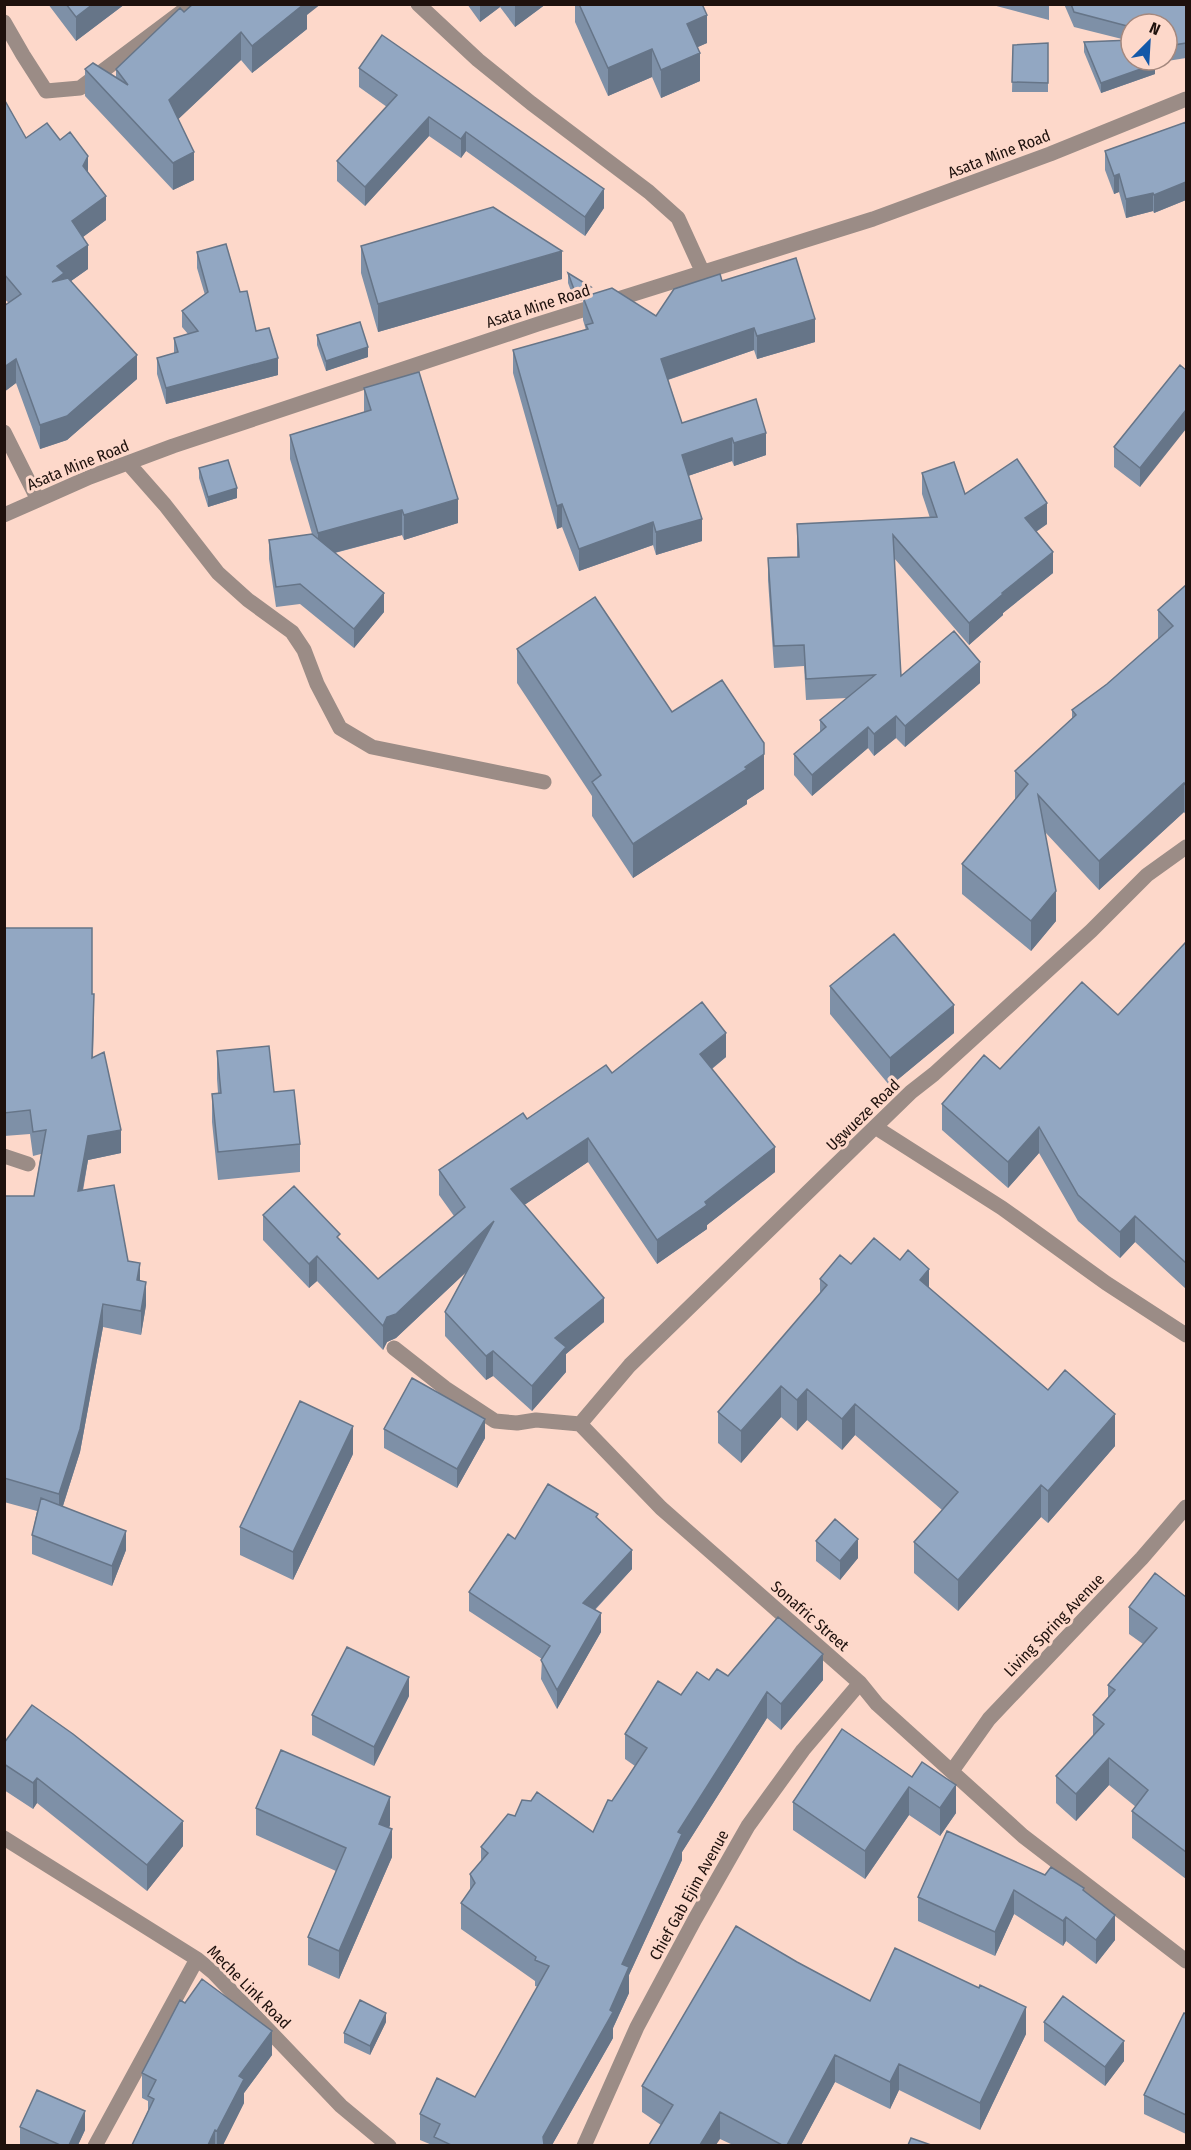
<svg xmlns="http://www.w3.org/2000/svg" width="1191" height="2150" font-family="'Fira Sans Condensed',sans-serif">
  <rect width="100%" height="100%" fill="#fdd8ca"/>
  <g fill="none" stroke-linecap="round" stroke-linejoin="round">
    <path stroke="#9b8c86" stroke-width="15" d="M418,4L478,60L531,103L649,192L678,218L703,273
      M4,22L23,55L46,91L80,88L192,4
      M4,432L38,500
      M128,463L165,505L218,573L248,600L292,632L304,650L317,684L340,728L372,747L544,782
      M4,515L90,477L173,446L538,324L873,219L1050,154L1186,99
      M875,1127L1002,1208L1106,1283L1186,1335
      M4,1156L28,1164
      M394,1348L445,1388L495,1421L517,1423L536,1420L580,1424L661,1508L860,1683L877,1704L1023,1836L1186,1961
      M580,1424L630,1365L911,1092L934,1074L1091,931L1147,875L1186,847
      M952,1771L989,1719L1142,1558L1186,1507
      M4,1838L197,1959L214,1973L341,2106L389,2146
      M95,2146L197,1959
      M584,2146L637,2027L695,1919L748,1826L803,1750L860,1683"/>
  </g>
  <path fill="#7e90a7" d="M48,4H125L76,41Z
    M467,4H546L515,27L500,7L480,22Z
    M575,4H702L707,43L697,47L700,81L661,98L652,77L608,96L575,22Z
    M989,4H1049V20Z
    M1064,4L1186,5V58L1161,62V60H1167V24H1131V60L1155,74L1101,93L1084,52V42L1126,40L1074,27Z
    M184,12L307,15V29L252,73L241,60L178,119L194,180L173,190L85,96V69L116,78V69Z
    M1048,43V92H1012L1013,45Z
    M359,68L604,208L585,236L466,151L461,158L429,136L365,206L337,181V161L387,107L359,87Z
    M4,99L26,138L60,140L88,173L106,220L83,237L88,269L71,281L137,379L67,440L40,449L16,383L4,392V306L9,303L4,299Z
    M1186,122V200L1154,213L1153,211L1126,218L1119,192L1114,194L1105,170V151Z
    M361,246L562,279L378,332L361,273Z
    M197,252L240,292L256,331L278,375L166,404L157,374V358L174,353V338L188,334L182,327V311L205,295L197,268Z
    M568,273L591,295L656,316L722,281L815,342L757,359L754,350L668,380L682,423L756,399L766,455L734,466L732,461L688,476L702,541L656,555L653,545L579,571L562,527L557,529L513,373V350L586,330L583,320V300L575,302L568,283Z
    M317,335L368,357L326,371L317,345Z
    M1180,365L1140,487L1114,467V447Z
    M364,388L458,523L404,540L402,535L335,553L384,612L354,648L300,604L276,607L269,559V540L312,534L290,459V435L364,412Z
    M199,468L237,498L208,507L199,478Z
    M922,473L965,494L1047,524L1036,532L1053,573L1003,613V615L969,645L894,558L901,676L980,683L905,747L896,738L874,756L868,748L812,796L794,775V754L820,732V720L847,698L806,700L804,666L774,668L768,580V558L797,557V524L930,518L922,494Z
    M1186,585V815L1184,812L1099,890L1045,832L1056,921L1031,951L962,894V864L1015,800V771L1072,719V710L1107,684L1158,639V610Z
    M517,649L672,712L764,789L747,800V804L633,878L592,816V796L517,683Z
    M4,928L92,994L94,1017L93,1058L121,1153L88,1160L83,1191L140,1280L146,1305L141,1335L103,1327L80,1452L63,1506L126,1550L112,1586L32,1554V1535L37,1511L4,1502V1196H34L41,1154L33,1156L30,1134L4,1136Z
    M1186,942V1289L1135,1242L1120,1258L1078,1221L1039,1153L1008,1188L942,1130V1104L1000,1069L1118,1015Z
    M830,986L954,1033L890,1086L830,1014Z
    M217,1051L274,1092L300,1144V1172L218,1180L212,1122V1094L218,1093L217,1079Z
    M726,1057L712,1069L775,1172L707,1225V1229L657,1264L588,1162L524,1205L604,1322L566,1354V1372L532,1411L493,1376L486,1380L445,1336V1312L467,1271L396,1338L387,1342L383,1350L317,1281L309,1288L263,1240V1215L340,1240L378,1279L454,1216L439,1195V1170L527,1119L612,1073Z
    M851,1264L929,1288L1048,1390L1115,1446L1048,1523L1041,1517L958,1611L914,1573V1542L942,1510L855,1435L842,1450L807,1420L797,1431L781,1417L741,1463L718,1443V1412L820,1294V1279Z
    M384,1429L485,1438L457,1488L384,1448Z
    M353,1454L293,1580L240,1555V1527Z
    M598,1519L632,1569L595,1610L601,1632L557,1709L541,1679L542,1659L469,1611V1592L515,1539Z
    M816,1541L858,1558L840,1580L816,1561Z
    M1186,1597V1879L1132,1838V1811L1136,1807L1109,1785L1076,1821L1056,1803V1776L1093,1736V1715L1108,1697V1685L1143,1644L1129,1634V1607Z
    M728,1676L823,1680L781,1730L767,1718L682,1852V1860L629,1975V1993L613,2028V2038L552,2145H432L420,2140V2114L475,2097L538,1987L535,1986V1981L461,1929V1903L470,1891V1874L481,1861V1847L593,1832L635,1766L625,1759V1734L681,1695L709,1680Z
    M409,1696L374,1766L312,1735V1715Z
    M842,1729L956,1813L940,1836L909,1815L865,1879L793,1830V1802Z
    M4,1743L183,1846L147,1891L37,1803L33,1809L4,1790Z
    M256,1808L390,1825L389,1828L392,1857L339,1979L308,1965V1937L336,1871L256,1835Z
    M1045,1875L1084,1892L1115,1940L1096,1964L1066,1941L1063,1946L1014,1914L995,1956L918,1921V1897Z
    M797,1962L870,2001L1026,2034L980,2130L899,2090L890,2109L835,2082L801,2145H733L720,2139L661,2125L642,2112V2086Z
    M1186,2014V2134L1144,2114V2095Z
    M386,2022L370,2055L344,2043V2033Z
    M1044,2022L1124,2061L1105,2086L1044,2041Z
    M272,2055L244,2093V2103L223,2145H132L148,2111V2101L142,2098V2073Z
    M20,2127L85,2130L78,2145H20Z"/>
  <path fill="#667588" d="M93,4H125L76,41V17Z
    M300,4H321L307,15V29L252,73V46Z
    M480,4H500V7L480,22Z
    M515,4H546L515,27Z
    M707,15V43L687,52V24Z
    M241,32V60L169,128V100Z
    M652,49V77L608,96V68Z
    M700,53V81L661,98V70Z
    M1155,64V74L1101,93V83Z
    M429,117V136L365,206V187Z
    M466,132V151L461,158V139Z
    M194,152V180L173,190V163Z
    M88,156V180L83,166Z
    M1119,174V192L1114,194V176Z
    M1186,182V200L1154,213V195Z
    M604,189V208L585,236V217Z
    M1153,193V211L1126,218V199Z
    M106,196V220L72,245V221Z
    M88,245V269L64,286L52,282L57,266Z
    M562,251V279L378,332V304Z
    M591,287V297H583V300L575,302V292Z
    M815,319V342L757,359V336Z
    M754,328V350L661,382V359Z
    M368,347V357L326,371V361Z
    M137,355V379L67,440L40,449V425Z
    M278,358V375L166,404V388Z
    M16,359V383L4,392V367Z
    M1186,410V429L1140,487V468Z
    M766,433V455L734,466V443Z
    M732,438V461L682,478V455Z
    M237,488V498L208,507V497Z
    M458,499V523L404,540V515Z
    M1047,503V524L1025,539V518Z
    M562,504V527L557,529V506Z
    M402,510V535L318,557V533Z
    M702,519V541L656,555V532Z
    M653,522V545L579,571V549Z
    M1053,552V573L1003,613V615L969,645V623L1002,593Z
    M384,593V612L354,648V629Z
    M980,662V683L905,747V726Z
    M896,716V738L874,756V734Z
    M868,727V748L812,796V775Z
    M764,754V789L747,800V804L633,878V844Z
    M1184,783V812L1099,890V861Z
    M1056,891V921L1031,951V921Z
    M954,1005V1033L890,1086V1058Z
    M726,1033V1057L700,1078V1054Z
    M1039,1127V1153L1008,1188V1162Z
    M121,1130V1153L88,1160L78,1215V1191L88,1136Z
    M588,1138V1162L511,1214V1189Z
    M775,1147V1172L707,1225V1229L657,1264V1240Z
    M1135,1216V1242L1120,1258V1232Z
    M494,1221V1246L396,1338L387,1342L383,1350V1326L387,1317Z
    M317,1256V1281L309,1288V1264Z
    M140,1263V1287L137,1280Z
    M929,1269V1301L920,1280Z
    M146,1282V1305L141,1335V1311Z
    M604,1298V1322L566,1354V1372L532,1411V1386L555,1338Z
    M103,1304V1327L80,1452L59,1518V1494Z
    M493,1351V1376L486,1380V1356Z
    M781,1386V1417L741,1463V1431Z
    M807,1389V1420L797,1431V1400Z
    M855,1404V1435L842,1450V1419Z
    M1115,1414V1446L1048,1523V1491Z
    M485,1419V1438L457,1488V1469Z
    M353,1426V1454L293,1580V1552Z
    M1041,1485V1517L958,1611V1580Z
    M126,1531V1550L112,1586V1566Z
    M858,1539V1558L840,1580V1561Z
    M632,1550V1569L583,1622V1603Z
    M601,1613V1632L557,1709V1690Z
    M823,1654V1680L781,1730V1704Z
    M409,1677V1696L374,1766V1747Z
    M767,1692V1718L682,1852V1860L629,1975V1993L613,2028V2038L552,2145H543V2137L610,2010L622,1964L678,1832Z
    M1109,1758V1785L1076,1821V1794Z
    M37,1778V1803L33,1809V1783Z
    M956,1785V1813L940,1836V1808Z
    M909,1787V1815L865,1879V1851Z
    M390,1797V1825L379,1852V1824Z
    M183,1821V1846L147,1891V1865Z
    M392,1829V1857L339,1979V1951Z
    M1014,1890V1914L995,1956V1932Z
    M1115,1915V1940L1096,1964V1940Z
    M1066,1917V1941L1063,1946V1921Z
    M1026,2007V2034L980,2130V2103Z
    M386,2013V2022L370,2055V2046Z
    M272,2031V2055L244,2093V2103L223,2145H217V2131L239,2076Z
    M1124,2041V2061L1105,2086V2067Z
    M835,2055V2082L801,2145H787Z
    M899,2064V2090L890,2109V2082Z
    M85,2111V2130L78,2145H69Z
    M720,2112V2139L716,2145H700Z
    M215,2130V2145H208Z"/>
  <path fill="#92a7c2" stroke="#667588" stroke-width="1.5" d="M66,4H93L76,17Z
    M193,4H304L252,46L241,32L169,100L194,152L173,163L85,69L93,63L128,85L116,69L180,8L184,12Z
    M579,4H702L707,15L687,24L700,53L661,70L652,49L608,68Z
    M1071,4L1186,5V43L1167,46V24H1131V27L1074,12Z
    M382,35L604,189L585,217L466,132L461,139L429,117L365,187L337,161L397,95L359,68Z
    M1131,40V60H1153L1155,64L1101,83L1084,42Z
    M1048,43V83L1012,82L1013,45Z
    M4,99L26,138L47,123L60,140L70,132L88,156L83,166L106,196L72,221L88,245L57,266L64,273L52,282L68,278L137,355L67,416L40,425L16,359L4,367V306L21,294L4,274Z
    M1186,122V182L1154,195L1153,193L1126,199L1119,174L1114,176L1105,151Z
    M493,207L562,251L378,304L361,246Z
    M226,244L240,292L247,291L256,331L269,328L278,358L166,388L157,358L178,352L174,338L198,331L182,311L208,292L197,252Z
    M796,258L815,319L757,336L754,328L661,359L682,423L756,399L766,433L734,443L732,438L682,455L702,519L656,532L653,522L579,549L562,504L557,506L513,350L588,329L586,325L593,323L583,297L612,288L656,316L674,289L720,274L722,281Z
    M568,273L591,287L575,292Z
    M360,322L368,347L326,361L317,335Z
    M1180,365L1186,370V410L1140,468L1114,447Z
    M419,372L458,499L404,515L402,510L318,533L290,435L371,410L364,388Z
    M1017,459L1047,503L1025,518L1053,552L1002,593L1003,594L969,623L893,535L901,676L954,631L980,662L905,726L896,716L874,734L868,727L812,775L794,754L826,727L820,720L875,675L806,679L804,645L774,646L768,558L799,557L797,524L937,517L922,473L954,462L965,494Z
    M228,460L237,488L208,497L199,468Z
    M312,534L384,593L354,629L300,584L276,587L269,540Z
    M1186,585V786L1184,783L1099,861L1038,795L1056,891L1031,921L962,864L1028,784L1015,771L1076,715L1072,710L1107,684L1173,626L1158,610Z
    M595,597L672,712L722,680L764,743V754L745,767L747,769L633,844L592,782L601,775L517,649Z
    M4,928H92V994H94L92,1058L104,1052L121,1130L88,1136L78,1191L114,1185L128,1261L140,1263L137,1280L146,1282L141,1311L103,1304L80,1429L59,1494L4,1478V1196H34L46,1130L33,1132L30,1110L4,1113Z
    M894,934L954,1005L890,1058L830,986Z
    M1186,942V1263L1135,1216L1120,1232L1078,1195L1039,1127L1008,1162L942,1104L984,1055L1000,1069L1082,982L1118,1015Z
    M702,1002L726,1033L700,1054L775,1147L705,1202L707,1205L657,1240L588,1138L511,1189L604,1298L555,1338L566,1347L532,1386L493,1351L486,1356L445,1312L494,1221L396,1314L387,1317L383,1326L317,1256L309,1264L263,1215L294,1186L340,1234L337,1237L378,1279L465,1207L439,1170L523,1113L527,1119L606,1065L612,1073Z
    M269,1046L274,1092L294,1090L300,1144L218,1152L212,1094L221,1093L217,1051Z
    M874,1238L900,1260L908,1250L929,1269L920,1280L1048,1390L1065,1370L1115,1414L1048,1491L1041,1485L958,1580L914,1542L958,1492L855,1404L842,1419L807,1389L797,1400L781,1386L741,1431L718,1412L827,1285L820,1279L840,1255L851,1264Z
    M412,1378L485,1419L457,1469L384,1429Z
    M300,1401L353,1426L293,1552L240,1527Z
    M548,1484L598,1514L596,1517L632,1550L583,1603L601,1613L557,1690L541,1660L550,1646L469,1592L508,1534L515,1539Z
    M41,1498L126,1531L112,1566L32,1535Z
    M835,1519L858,1539L840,1561L816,1541Z
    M1155,1573L1186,1597V1852L1132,1811L1148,1790L1109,1758L1076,1794L1056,1776L1104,1724L1093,1715L1115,1690L1108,1685L1157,1628L1129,1607Z
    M778,1617L823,1654L781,1704L767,1692L678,1832L682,1834L622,1964L629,1967L610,2010L613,2012L543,2137L544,2145H451L434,2137L440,2124L420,2114L437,2078L475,2097L549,1966L535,1960L536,1957L461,1903L475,1883L470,1874L488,1853L481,1847L508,1814L515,1816L522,1800L531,1801L537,1792L593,1832L608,1800L612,1801L647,1748L625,1734L658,1681L681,1695L697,1672L709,1680L717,1669L728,1676Z
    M347,1647L409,1677L374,1747L312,1715Z
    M32,1705L73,1734L183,1821L147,1865L37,1778L33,1783L4,1764V1743Z
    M842,1729L912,1777L922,1762L956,1785L940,1808L909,1787L865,1851L793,1802Z
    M281,1750L390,1797L379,1824L392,1829L339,1951L308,1937L346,1848L256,1808Z
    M947,1831L1045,1875L1051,1867L1084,1888L1083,1890L1115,1915L1096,1940L1066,1917L1063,1921L1014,1890L995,1932L918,1897Z
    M736,1926L797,1962L870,2001L895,1948L979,1988L980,1985L1026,2007L980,2103L899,2064L890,2082L835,2055L787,2145H782L720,2112L700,2145H649L673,2105L642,2086Z
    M202,1979L272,2031L239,2076L244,2079L217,2131L215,2130L208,2145H132L154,2099L148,2096L156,2080L142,2073L180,2000L185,2003Z
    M1063,1996L1124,2041L1105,2067L1044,2022Z
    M360,2000L386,2013L370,2046L344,2033Z
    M1184,2013L1186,2014V2115L1144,2095Z
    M37,2090L85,2111L69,2145H60L20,2127Z
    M911,2138L931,2145H908Z"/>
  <g text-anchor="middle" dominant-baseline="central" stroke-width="6" stroke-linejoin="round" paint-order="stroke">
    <g font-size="16" fill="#1e110d" stroke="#fdd8ca">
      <text transform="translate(999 154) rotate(-21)">Asata Mine Road</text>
      <text transform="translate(538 306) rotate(-18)">Asata Mine Road</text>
      <text transform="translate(78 465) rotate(-22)">Asata Mine Road</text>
      <text transform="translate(863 1115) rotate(-44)">Ugwueze Road</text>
      <text transform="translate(810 1616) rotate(41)">Sonafric Street</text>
      <text transform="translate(1054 1625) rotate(-46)">Living Spring Avenue</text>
      <text transform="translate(689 1895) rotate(-61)">Chief Gab Ejim Avenue</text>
      <text transform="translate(249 1987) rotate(45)">Meche Link Road</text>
    </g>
  </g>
  <rect width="1191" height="2150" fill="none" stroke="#1e110d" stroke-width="12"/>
  <g transform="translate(1149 42) rotate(24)"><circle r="28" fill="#fdd8ca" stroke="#a4887e" stroke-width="1.5"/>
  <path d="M0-4.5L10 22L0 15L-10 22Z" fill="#1358a8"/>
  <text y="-9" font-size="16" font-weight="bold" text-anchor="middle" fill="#1e110d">N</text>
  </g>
</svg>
